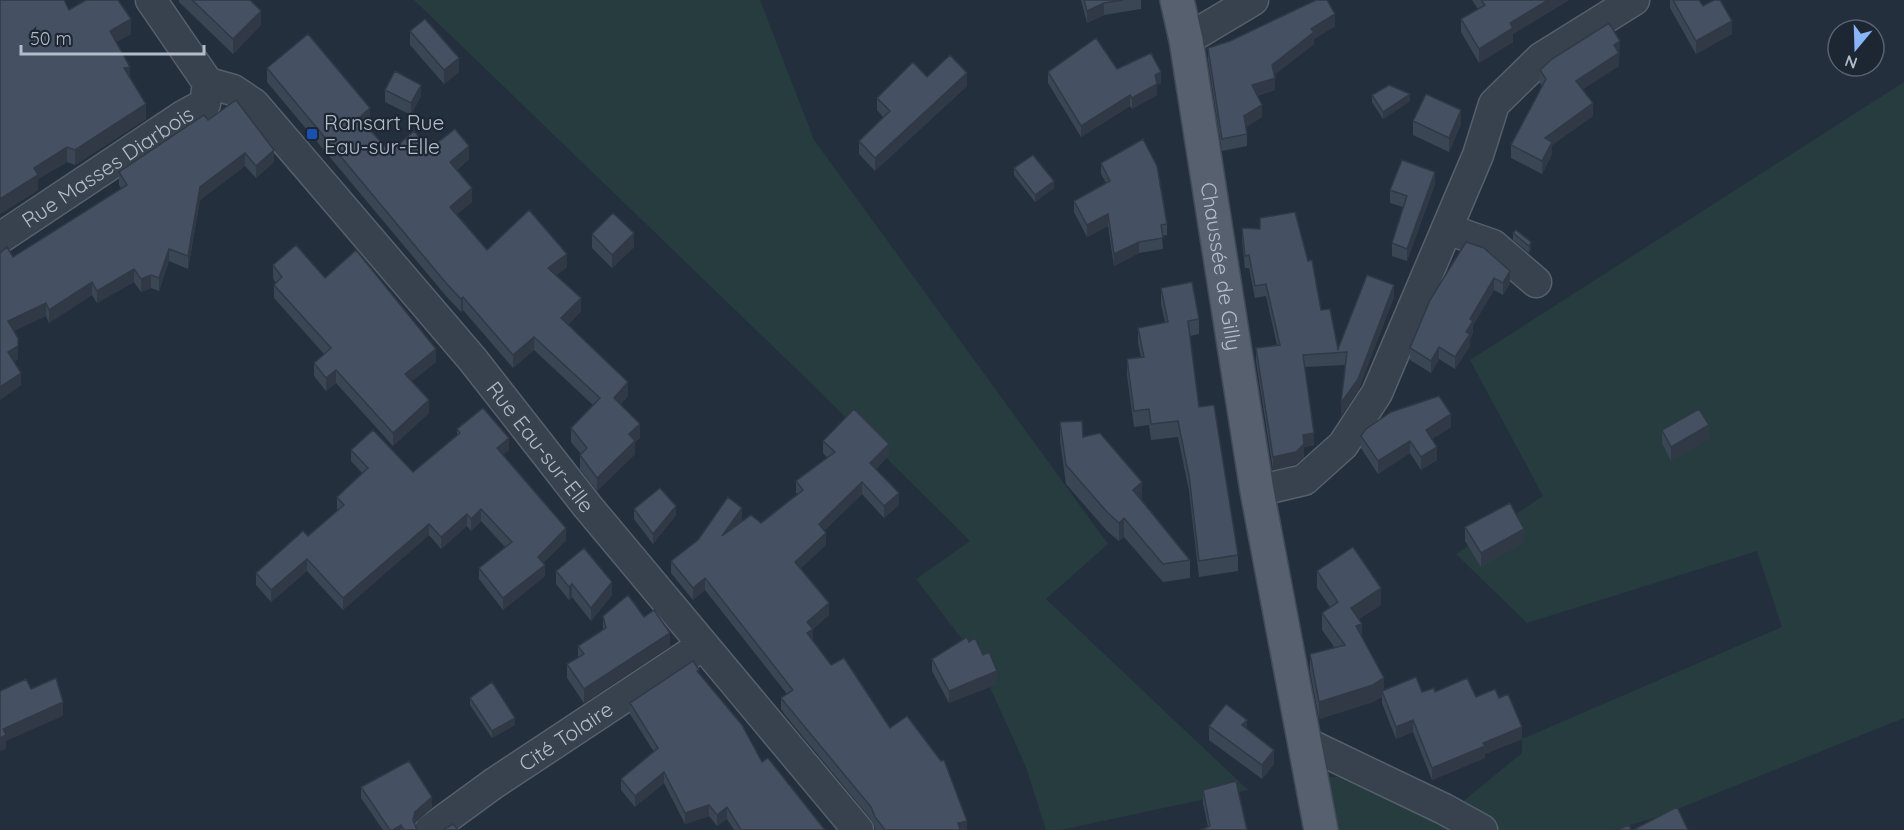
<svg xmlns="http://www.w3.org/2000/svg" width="1904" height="830" font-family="Quicksand,sans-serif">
  <rect width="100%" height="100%" fill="#242f3e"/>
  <path fill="#263c3f" d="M414,0H760L814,140L1108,544L1046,599L1248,790L1060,830H1046L1026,767L977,659L916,579L970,541L812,384Z
    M1904,82V718L1660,816L1614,830H1482L1450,812L1522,753V739L1782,627L1757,551L1527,623L1456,554L1543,496L1470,360Z
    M1355,775L1463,830H1321L1312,779Z"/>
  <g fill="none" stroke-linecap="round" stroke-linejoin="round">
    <g stroke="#565f6c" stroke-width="33">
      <g id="minor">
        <path d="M1186,40L1253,0"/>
        <path id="s1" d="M208,83L233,90L254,104L473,360L588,507L858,830"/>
        <path d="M1447,229L1493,245L1536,282"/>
        <path id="s2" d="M0,238L183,116L205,104L208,83L151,0"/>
        <path d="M1257,491L1304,480L1343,445L1377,393L1478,155L1494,104L1541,58L1634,0"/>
        <path d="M1304,742L1444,809L1482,830"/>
        <path id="s3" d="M430,830L493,784L703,645"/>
      </g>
    </g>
    <g stroke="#414a57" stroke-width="36">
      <g id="major">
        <path id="s4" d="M1177,0L1186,40L1257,491L1321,830"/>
      </g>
    </g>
    <use href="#minor" stroke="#38414e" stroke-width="30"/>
    <use href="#major" stroke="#56606e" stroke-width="33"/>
  </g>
  <path fill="#3b4654" d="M179,0H250L261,25L233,54L179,2Z
    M1081,0H1141V9L1104,15L1087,23Z
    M1472,0H1569L1513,34V42L1479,63L1461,32V19L1478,9Z
    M1670,0H1699L1703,6L1732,34L1696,54L1670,8Z
    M69,10L131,34L116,42L146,119L75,165L67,162L38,179V190L0,214Z
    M1335,26L1314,39V44L1274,75L1275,90L1257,96L1262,117L1246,127L1247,134V146L1222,151L1208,60V48Z
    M410,31L459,72L444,84L410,45Z
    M1620,54L1619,55V66L1582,89L1593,116L1552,145V154L1542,174L1511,158V145L1542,86L1540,83V70Z
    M267,68L370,121L366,125L390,152L429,149L469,159L457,170L472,202L457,214L487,250L567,267L556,275L581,311L568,325L628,396L620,405L640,438L635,442V454L597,491L580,469V455L581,454L571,442V428L593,405L534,350L513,368L463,310L461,312L446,296L267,82Z
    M1117,69L1161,83L1157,85V95L1132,109L1130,106L1081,137L1048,83V72Z
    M927,77L967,86L875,171L859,154V141L883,117L877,110V98Z
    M385,90L421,96L411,115L385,102Z
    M1372,95L1410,101L1383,119L1372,102Z
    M208,120L274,162L256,178L245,166L200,200L188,269L169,261L159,291L151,288L141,292L134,282L97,303L92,295L49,323L46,316L13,331L18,359L14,361L21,385L0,400V253L13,257L121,188L119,185V172Z
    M1413,121L1461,124L1449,152L1413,135Z
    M1101,163L1167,224V235L1162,236L1163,249L1139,253L1114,266L1108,226L1087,237L1074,212V201L1106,183L1101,174Z
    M1014,168L1054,188L1035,202L1014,175Z
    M1435,184L1407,261L1392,256V243L1403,207L1390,203V190Z
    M1242,228L1321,310L1338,349L1394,297L1358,391L1341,416L1345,365L1305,367L1314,445L1304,447V457L1296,464L1273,470L1256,361V348L1277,345L1266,296L1255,298L1249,268H1245L1242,241Z
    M1516,230L1531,249L1529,253L1513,240V233Z
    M592,234L634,247L612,268L592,248Z
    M1466,242L1510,283L1503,295L1494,290L1473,325V333L1470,339V346L1455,369L1439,359L1431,373L1410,360V348Z
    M273,265L325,278L436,362L412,381L429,413L393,446L336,383L326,391L314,376V363L324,354L274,298V285L276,283L273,278Z
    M1161,288L1199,319V334L1190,336L1199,407L1238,555V571L1199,577L1189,491L1178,437L1151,440L1149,425L1134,427L1127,375V359L1141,357L1138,343V328L1165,322L1161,304Z
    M1060,422L1083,437L1142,500L1190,560V578L1163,582L1124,537L1119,541L1107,531L1066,484L1060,441Z
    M1451,427L1432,439L1437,460L1421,470L1410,453L1378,474L1361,448V436Z
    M457,429L509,450L502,455L566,540L543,563L545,576L503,610L479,579V568L505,547L481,521L471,531L467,526L441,549L429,535L343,610L307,571L271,602L256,585V573L308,536L338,510L337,509V497L362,473L351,461V450L413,472L457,435Z
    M1662,430L1709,439L1671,461L1662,443Z
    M823,441L889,455L876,469L899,505L884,518L862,494L824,531L826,545L800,568L829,615L813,629V640L831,665L890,728L967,830H876L871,819L785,715L781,709V698L787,694L705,590L693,600L671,573V561L742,520L740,523H761L798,494L796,493V481L828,458L823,453Z
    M634,509L676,515L653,544L634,519Z
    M1465,527L1524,542L1481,567L1465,541Z
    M556,571L612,595L591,621L572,597L569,600L556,584Z
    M1317,571L1381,605L1359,619L1362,638L1384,690L1435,692L1476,697L1499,698L1522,739L1485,754V758L1432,780L1413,732L1396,739L1382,703V697L1373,702L1319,719L1310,671V654L1335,648L1322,630V613L1330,607L1317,588Z
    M603,616L644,617L670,646L584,703L567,678V664L578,658V646L603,630Z
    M969,642L997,684L949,703L932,671V659Z
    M699,674L762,762L825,830H734L727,819L717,826L709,816L685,824L664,783L635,807L621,790V779L654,752L630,714V703Z
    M470,698L515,725L492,738L470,705Z
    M1209,726L1274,764L1262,779L1209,740Z
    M361,787L432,808L415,823L414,824L417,830H383L361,798Z
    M1203,790L1247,830L1208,827L1203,803Z"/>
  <path fill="#303945" d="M1548,0H1569L1513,34V42L1479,63V49L1510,23Z
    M1104,3V15L1087,23V11Z
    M261,11V25L233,54V39Z
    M1335,14V26L1314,39V44L1272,77V65L1311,29Z
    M131,19V34L110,46V31Z
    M1732,21V34L1696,54V41Z
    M1620,41L1619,66L1576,94V81L1614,45Z
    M459,58V72L444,84V70Z
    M130,67V81L124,68Z
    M1161,72V83L1157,85V95L1132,109V98L1155,75Z
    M967,73V86L875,171V158Z
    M1275,78V90L1252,97V85Z
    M421,85V96L411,115V103Z
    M1410,94V101L1383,119V112Z
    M1130,95V106L1081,137V126Z
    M1593,103V116L1552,145V154L1542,174V161L1545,138Z
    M146,104V119L75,165V150Z
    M1262,105V117L1244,128V116Z
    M370,108V121L359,131V118Z
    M1461,110V124L1449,152V138Z
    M469,146V159L450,175V162Z
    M67,147V162L38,179V190L0,214V199L34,168Z
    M274,150V162L256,178V166Z
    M245,153V166L200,200L188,269V256L200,187Z
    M1435,172V184L1407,261V249Z
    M1054,181V188L1035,202V195Z
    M472,188V202L450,220V207Z
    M1108,214V226L1087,237V225Z
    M634,233V247L612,268V255Z
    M1139,242V253L1114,266V254Z
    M1531,242V249L1529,253V246Z
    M169,249V261L159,291V278Z
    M567,254V267L548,282V268Z
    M134,269V282L97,303V291Z
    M1510,271V283L1503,295V283Z
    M151,275V288L141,292V279Z
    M1494,278V290L1473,325V333L1470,339V346L1455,369V357L1466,332L1470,319Z
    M92,282V295L49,323V310Z
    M1394,285V297L1358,391L1341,416V403Z
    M463,297V310L461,312V299Z
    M581,298V311L561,332V318Z
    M46,303V316L8,334V321Z
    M534,337V350L513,368V355Z
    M18,346V359L8,364V352Z
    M1439,347V359L1431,373V361Z
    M436,349V362L405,387V374Z
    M336,370V383L326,391V378Z
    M21,373V385L0,400V387Z
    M628,382V396L614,411V398Z
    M429,400V413L393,446V433Z
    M1451,414V427L1426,443V430Z
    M640,424V438L635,442V454L597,491V478L629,434Z
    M1709,425V439L1671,461V447Z
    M1314,433V445L1304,447V457L1296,464L1273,470V457L1303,435Z
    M509,438V450L497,460V448Z
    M1410,441V453L1378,474V461Z
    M889,444V455L870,474V463Z
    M1437,447V460L1421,470V457Z
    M862,482V494L819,536V524Z
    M1142,482V500L1133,490Z
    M899,493V505L884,518V506Z
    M676,506V515L653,544V534Z
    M742,508V520L722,548V536Z
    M481,509V521L471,531V519Z
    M467,514V526L441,549V537Z
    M1124,518V537L1119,541V523Z
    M429,524V535L343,610V598Z
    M566,528V540L538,568V557Z
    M1524,529V542L1481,567V553Z
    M826,533V545L795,574V562Z
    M307,559V571L271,602V590Z
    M545,565V576L503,610V598Z
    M705,578V590L693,600V588Z
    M612,582V595L591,621V608Z
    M572,584V597L569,600V587Z
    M1381,588V605L1351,624V608Z
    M829,603V615L813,629V640L807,645V622Z
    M1362,624V641L1356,626Z
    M670,633V646L584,703V689Z
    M997,671V684L949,703V691Z
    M1384,678V695L1382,691V697L1373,702L1319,719V702Z
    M63,702V716L6,741V749L0,751V738L3,729Z
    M515,718V725L492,738V731Z
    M1247,720V733L1242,725Z
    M1413,720V732L1396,739V727Z
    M1522,727V739L1485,754V758L1432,780V768L1483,743Z
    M1274,750V764L1262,779V765Z
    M664,772V783L635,807V796Z
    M432,797V808L415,823L413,830V820L415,812Z
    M709,805V816L685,824V813Z
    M727,807V819L717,826V815Z
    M967,821V830H958V823Z
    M401,825V830H393Z"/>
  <path fill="#455162" stroke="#303945" stroke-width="1.5" d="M0,0H64L69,10L86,0H118L131,19L110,31L130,67L124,68L146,104L75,150L67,147L34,168L38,175L0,199Z
    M192,0H250L261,11L233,39Z
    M1084,0H1123L1104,3L1087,11Z
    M1316,0H1327L1335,14L1311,29L1314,32L1272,65L1275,78L1252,85L1262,105L1244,116L1247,134L1222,139L1208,48L1230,41Z
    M1481,0H1548L1510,23L1513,28L1479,49L1461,19L1485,5Z
    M1673,0H1699L1703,6L1714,0H1720L1732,21L1696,41Z
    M425,19L459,58L444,70L410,31Z
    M1609,23L1620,41L1614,45L1619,53L1576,81L1593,103L1545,138L1552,142L1542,161L1511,145L1546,79L1540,70L1552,59Z
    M308,34L370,108L359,118L390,152L414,131L429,149L455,129L469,146L450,162L472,188L450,207L487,250L529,210L567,254L548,268L581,298L561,318L628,382L614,398L640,424L629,434L635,441L597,478L580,455L587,448L571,428L600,398L534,337L513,355L463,297L461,299L446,283L267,68Z
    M1096,38L1117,69L1151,53L1161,72L1155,75L1157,84L1132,98L1130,95L1081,126L1048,72Z
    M950,55L967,73L875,158L859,141L890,111L877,98L913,62L927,77Z
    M395,71L421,85L411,103L385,90Z
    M1389,85L1410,94L1383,112L1372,95Z
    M1426,94L1461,110L1449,138L1413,121Z
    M236,100L274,150L256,166L245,153L200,187L188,256L169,249L159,278L151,275L141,279L134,269L97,291L92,282L49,310L46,303L8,321L18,338V346L8,352L21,373L0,387V253L7,247L13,257L127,185L119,172L204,115L208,120Z
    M1143,139L1157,166L1167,224L1161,225L1163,238L1139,242L1114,254L1108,214L1087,225L1074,201L1110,181L1101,163Z
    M1033,155L1054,181L1035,195L1014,168Z
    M1402,160L1435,172L1407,249L1392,243L1407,196L1390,190Z
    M1295,212L1308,261L1312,260L1321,310L1330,309L1338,349L1367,275L1394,285L1358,379L1341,403L1347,352L1303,355L1314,433L1303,435L1304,444L1296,452L1273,457L1256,348L1280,345L1266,284L1255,286L1249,255L1245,256L1242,228L1260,229V218Z
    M613,213L634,233L612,255L592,234Z
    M1516,230L1531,242L1529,246L1513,233Z
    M1466,242L1484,248L1510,271L1503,283L1494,278L1470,319L1473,321L1466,332L1470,334L1455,357L1439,347L1431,361L1410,348L1430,300Z
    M296,245L325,278L356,250L436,349L405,374L429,400L393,433L336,370L326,378L314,363L331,348L274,285L282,277L273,265Z
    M1192,282L1199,319L1188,321L1199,407L1214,405L1238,555L1199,561L1189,475L1178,421L1151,424L1149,409L1134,411L1127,359L1144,357L1138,328L1168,322L1161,288Z
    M1439,396L1451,414L1426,430L1437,447L1421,457L1410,441L1378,461L1361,436L1366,429L1391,412Z
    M483,408L509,438L497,448L566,528L538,557L545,565L503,598L479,568L512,542L481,509L471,519L467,514L441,537L429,524L343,598L307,559L271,590L256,573L303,531L308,536L344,505L337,497L368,468L351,450L373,430L413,472L460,433L457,429Z
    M854,409L889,444L870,463L899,493L884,506L862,482L819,524L826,533L795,562L829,603L807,622L813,629L807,633L831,665L844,658L890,728L907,716L941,761L944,760L967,821L958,823L960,830H885L875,817L871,807L785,703L781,698L793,690L705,578L693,588L671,561L698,540L728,497L742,508L722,536L751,515L761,523L803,490L796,481L835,452L823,441Z
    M1699,409L1709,425L1671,447L1662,430Z
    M1082,421L1083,437L1100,433L1142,482L1133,490L1190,560L1163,564L1124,518L1119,523L1107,512L1066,465L1060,422Z
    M660,488L676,506L653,534L634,509Z
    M1510,503L1524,529L1481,553L1465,527Z
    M1353,547L1381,588L1351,608L1362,624L1356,626L1384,678L1373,685L1319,702L1310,654L1345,645L1322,613L1338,602L1317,571Z
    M584,548L612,582L591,608L572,584L569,587L556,571Z
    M628,595L644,617L654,610L670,633L584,689L567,664L584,654L578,646L606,628L603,616Z
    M967,637L969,642L975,638L983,655L989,652L997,671L949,691L932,659Z
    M693,661L699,670L697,671L742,725L762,762L768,758L825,830H741L727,807L717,815L709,805L685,813L664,772L635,796L621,779L658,748L630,703Z
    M1416,677L1422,692L1434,688L1435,692L1467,678L1476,697L1495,689L1499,698L1508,694L1522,727L1483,743L1485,746L1432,768L1413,720L1396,727L1382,691Z
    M56,678L63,702L3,729L6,735L0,738V691L26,679L31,689Z
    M492,682L515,718L492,731L470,698Z
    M1226,704L1247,720L1242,725L1274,750L1262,765L1209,726Z
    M409,761L432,797L415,812L413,820L417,830H404L401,825L393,830H390L361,787Z
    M1236,781L1247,830H1201L1210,826L1203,790Z
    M1677,807L1688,830H1633Z
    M453,824L458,830H443Z
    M1629,825L1631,830H1617Z"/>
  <rect fill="#1a4fb4" stroke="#1d2633" stroke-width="2" x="306" y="128" width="12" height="12" rx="3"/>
  <g text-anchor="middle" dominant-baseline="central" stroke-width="4.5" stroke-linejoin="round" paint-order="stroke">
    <g font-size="21" fill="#b4bcc9" stroke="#1d2633" text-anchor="start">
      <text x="324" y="122">Ransart Rue<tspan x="324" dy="24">Eau-sur-Elle</tspan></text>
    </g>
    <g font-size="21" fill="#b4bcc9" stroke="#1d2633">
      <text stroke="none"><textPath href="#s2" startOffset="129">Rue Masses Diarbois</textPath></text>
      <text stroke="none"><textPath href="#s4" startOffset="270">Chaussée de Gilly</textPath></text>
      <text stroke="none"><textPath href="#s1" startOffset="498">Rue Eau-sur-Elle</textPath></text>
      <text stroke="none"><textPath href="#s3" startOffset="165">Cité Tolaire</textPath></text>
    </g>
  </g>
  <g transform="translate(1856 48) rotate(199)"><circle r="28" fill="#1d2633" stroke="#59626f" stroke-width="1.5"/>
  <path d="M0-4.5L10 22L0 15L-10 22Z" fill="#8ab4f8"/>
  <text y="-9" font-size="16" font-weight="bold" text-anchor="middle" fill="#b4bcc9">N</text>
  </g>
  <path d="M21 45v9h183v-9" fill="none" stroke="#b4bcc9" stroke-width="3"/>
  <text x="30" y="45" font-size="18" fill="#b4bcc9" stroke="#1d2633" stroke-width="4.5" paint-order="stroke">50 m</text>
</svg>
